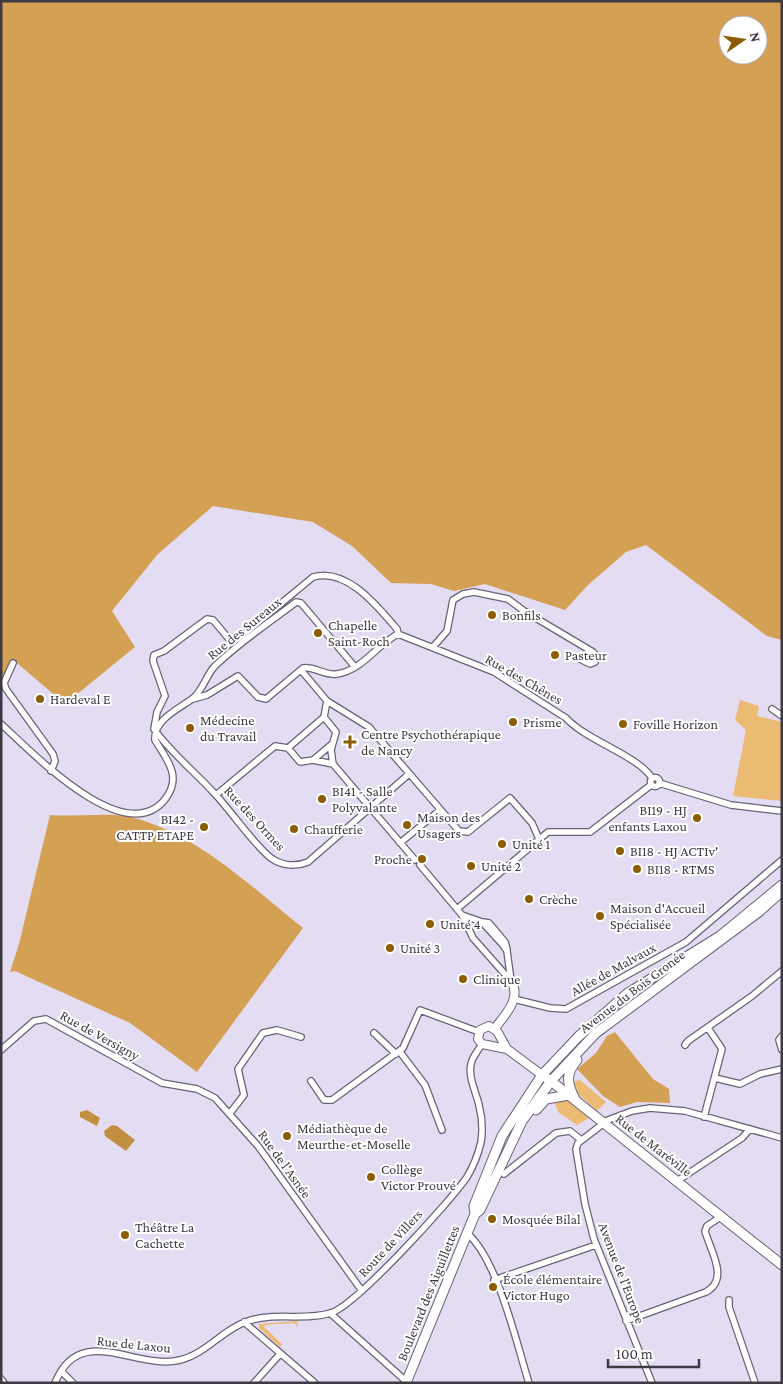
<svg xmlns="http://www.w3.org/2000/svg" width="783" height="1384" font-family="'Crimson Pro',serif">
  <rect width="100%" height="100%" fill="#e4dcf3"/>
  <path fill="#ebba73" d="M740,700L759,706L757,716L782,722V801L733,796L746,730L735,720Z
    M580,1080L606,1102L597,1111L574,1090L572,1082Z
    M554,1099L569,1101L589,1118L577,1125L558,1112Z
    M297,1321L298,1327L294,1323L265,1325L264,1327L282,1344L280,1347L259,1328V1324Z"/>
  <path fill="#d4a053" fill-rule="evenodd" d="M1,1H782V640L767,636L646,545L626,552L588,585L565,610L485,584L454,591L431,584L391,583L352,546L313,522L213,506L157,555L112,611L135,647L65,704L17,663L1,690ZM728,25H758V55H728Z
    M50,815C74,817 108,812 130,817C197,833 251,887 303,928L197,1072L130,1023L15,971L10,972L19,944Z
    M615,1032L653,1079L669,1089L670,1103L637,1102L620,1107L603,1096L577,1069L596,1053L607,1036Z"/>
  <path fill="#c28f41" d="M87,1110L100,1118L97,1126L80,1117V1112Z
    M112,1125L117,1126L135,1140L126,1151L105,1136L104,1131Z"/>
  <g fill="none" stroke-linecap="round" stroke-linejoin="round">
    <g stroke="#696276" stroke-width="8">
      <path id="minor" d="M398,634L397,629C378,607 347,567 313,577L238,639H229L213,620L207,619L164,651L154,655L153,661L165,696L157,712L154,729C171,753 195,772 215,794C231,811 254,845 271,858C282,866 296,867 308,862L409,774
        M398,634L494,672L566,718C587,741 637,755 652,778
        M433,647L447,631L453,600L463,594L474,592L508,599L524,611L593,652L597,657L595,662L590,664L576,657
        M13,663L4,683L6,689L53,754L55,761L51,771
        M301,670L327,701L369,727L459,831L468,832L510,798L532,823L539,839
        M193,699L207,695L238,676L258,697L266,699L303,668C314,666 325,676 337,674C363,670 376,645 398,634
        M327,701L324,717L288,748L300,762L313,760L333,764
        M772,709L782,716
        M324,717L336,732L331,750L333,764
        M1,724C31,751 126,852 166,798C182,776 167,760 155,740C153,720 180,708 192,699C202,692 206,676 214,667C238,643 269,623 296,602L301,603L355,667
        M313,760L332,744
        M333,764L415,860
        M650.5 782a4.5 4.5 0 1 1 9 0a4.5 4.5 0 1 1-9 0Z
        M659,783L731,805L782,811
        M216,795L275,746L288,748
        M400,843L440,810
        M420,865L462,915L473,938L511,981
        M457,909L548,832H590L651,785
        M462,915L482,922L503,945L507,951L511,981
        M483,922L489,923L505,942L507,949
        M514,999L550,1008L566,1009L686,942L782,860
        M374,1033L396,1054
        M782,1036L779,1040L782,1050
        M685,1045L688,1041L752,996L782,971
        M1,1050L34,1021L46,1019L162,1083L197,1089L215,1098L258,1146L362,1291
        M400,1052L425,1085L442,1130
        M715,1078L740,1084L760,1074L782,1069
        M311,1081L324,1100H332L403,1048L420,1010L479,1032
        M230,1113L244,1095L238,1069L263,1033L277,1030L301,1037
        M704,1117L722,1049L708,1028
        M504,1174L556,1133L570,1131L580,1139
        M677,1181L742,1138L750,1129
        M467,1233C498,1260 516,1342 529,1383
        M494,1280L596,1245
        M729,1300V1307L755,1383
        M330,1313L408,1383
        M626,1321L706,1292C730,1279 710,1250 705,1231L707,1226L722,1216
        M244,1322L315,1383
        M61,1371L73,1383
        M1,1379L4,1383
        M55,1383C80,1321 136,1371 180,1360C206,1354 223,1329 248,1321C275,1312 305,1321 331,1313C356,1305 450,1202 467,1177C473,1167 478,1155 481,1142C483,1130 482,1117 479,1105C476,1092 468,1077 471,1064C472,1057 478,1051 482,1044
        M254,1383L280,1354
        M652,1383L594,1239L585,1204L576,1149L578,1143L608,1120L632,1111L650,1108L685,1111L782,1138"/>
    </g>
    <g stroke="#696276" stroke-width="10">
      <path id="tertiary" d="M495,1028C505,1015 522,998 511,981
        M507,1049L497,1031L489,1026L480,1030L478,1039L482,1044L507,1049L542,1075"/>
    </g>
    <g stroke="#696276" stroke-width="11">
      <path id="secondary" d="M536,1110L546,1099L569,1095
        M475,1214L474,1206L502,1136L542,1075
        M406,1383L475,1214L480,1210L522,1121L551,1081L782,1265"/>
    </g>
    <g stroke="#696276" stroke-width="11">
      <path id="primary" d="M782,885L720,936L628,993L579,1036L542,1075L551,1081L596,1033L760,911L782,891
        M575,1099C567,1084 565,1074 577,1060"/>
    </g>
    <use href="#minor" stroke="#fff" stroke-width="5.5"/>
    <use href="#tertiary" stroke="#fff" stroke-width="8"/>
    <use href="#secondary" stroke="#fff" stroke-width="9"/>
    <use href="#primary" stroke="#fff" stroke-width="9"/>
  </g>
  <g fill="#8c5e04" stroke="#fff" stroke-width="2">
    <circle cx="492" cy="615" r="5"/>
    <circle cx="318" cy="633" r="5"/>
    <circle cx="555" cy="655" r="5"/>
    <circle cx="40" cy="699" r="5"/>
    <circle cx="513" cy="722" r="5"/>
    <circle cx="623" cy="724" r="5"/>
    <circle cx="190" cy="728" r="5"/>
    <path d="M347.5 734.5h5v5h5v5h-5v5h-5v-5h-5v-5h5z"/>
    <circle cx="322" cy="799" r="5"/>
    <circle cx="697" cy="818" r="5"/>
    <circle cx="407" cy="825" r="5"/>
    <circle cx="204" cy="827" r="5"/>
    <circle cx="294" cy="829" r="5"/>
    <circle cx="502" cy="844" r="5"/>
    <circle cx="620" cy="851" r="5"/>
    <circle cx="422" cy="859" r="5"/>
    <circle cx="471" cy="866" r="5"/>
    <circle cx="637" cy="869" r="5"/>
    <circle cx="529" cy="899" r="5"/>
    <circle cx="600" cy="916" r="5"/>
    <circle cx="430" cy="924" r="5"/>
    <circle cx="390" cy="948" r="5"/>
    <circle cx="463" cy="979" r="5"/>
    <circle cx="287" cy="1136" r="5"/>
    <circle cx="371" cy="1177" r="5"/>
    <circle cx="492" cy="1219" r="5"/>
    <circle cx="125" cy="1235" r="5"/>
    <circle cx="493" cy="1287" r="5"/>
  </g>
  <g text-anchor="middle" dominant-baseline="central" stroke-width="4" stroke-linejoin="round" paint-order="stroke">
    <g font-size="14" fill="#3e3a44" stroke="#fff" text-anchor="start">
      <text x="502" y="615">Bonfils</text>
      <text x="328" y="625">Chapelle<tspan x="328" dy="16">Saint-Roch</tspan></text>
      <text x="565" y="655">Pasteur</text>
      <text x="50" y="699">Hardeval E</text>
      <text x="200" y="720">Médecine<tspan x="200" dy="16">du Travail</tspan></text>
      <text x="523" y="722">Prisme</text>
      <text x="633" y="724">Foville Horizon</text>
      <text x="361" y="734">Centre Psychothérapique<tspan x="361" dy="16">de Nancy</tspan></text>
      <text x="332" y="791">BI41 - Salle<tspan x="332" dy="16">Polyvalante</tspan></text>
      <text x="687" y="810" text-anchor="end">BI19 - HJ<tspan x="687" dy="16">enfants Laxou</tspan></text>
      <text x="417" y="817">Maison des<tspan x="417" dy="16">Usagers</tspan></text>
      <text x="194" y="819" text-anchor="end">BI42 -<tspan x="194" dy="16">CATTP ETAPE</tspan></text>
      <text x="304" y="829">Chaufferie</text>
      <text x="512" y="844">Unité 1</text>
      <text x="630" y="851">BI18 - HJ ACTIv'</text>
      <text x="412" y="859" text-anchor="end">Proche</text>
      <text x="481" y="866">Unité 2</text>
      <text x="647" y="869">BI18 - RTMS</text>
      <text x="539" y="899">Crèche</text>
      <text x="610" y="908">Maison d'Accueil<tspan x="610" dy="16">Spécialisée</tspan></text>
      <text x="440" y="924">Unité 4</text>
      <text x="400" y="948">Unité 3</text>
      <text x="473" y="979">Clinique</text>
      <text x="297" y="1128">Médiathèque de<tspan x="297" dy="16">Meurthe-et-Moselle</tspan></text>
      <text x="381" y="1169">Collège<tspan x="381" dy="16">Victor Prouvé</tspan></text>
      <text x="502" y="1219">Mosquée Bilal</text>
      <text x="135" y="1227">Théâtre La<tspan x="135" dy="16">Cachette</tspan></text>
      <text x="503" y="1279">École élémentaire<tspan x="503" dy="16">Victor Hugo</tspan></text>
    </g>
    <g font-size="14" fill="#3e3a44" stroke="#fff">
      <text transform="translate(244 628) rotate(-39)">Rue des Sureaux</text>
      <text transform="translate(524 679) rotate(30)">Rue des Chênes</text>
      <text transform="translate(255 818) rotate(47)">Rue des Ormes</text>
      <text transform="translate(613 969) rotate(-29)">Allée de Malvaux</text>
      <text transform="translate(632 991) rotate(-37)">Avenue du Bois Gronée</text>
      <text transform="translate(100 1035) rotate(29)">Rue de Versigny</text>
      <text transform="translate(654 1145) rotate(38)">Rue de Maréville</text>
      <text transform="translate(285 1164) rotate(54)">Rue de l'Asnée</text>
      <text transform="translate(390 1243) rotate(-47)">Route de Villers</text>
      <text transform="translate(622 1273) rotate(69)">Avenue de l'Europe</text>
      <text transform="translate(428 1293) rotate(-68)">Boulevard des Aiguillettes</text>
      <text transform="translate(134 1344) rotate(6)">Rue de Laxou</text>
    </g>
  </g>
  <rect width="783" height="1384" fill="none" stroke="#3e3a44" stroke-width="5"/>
  <g transform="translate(743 40) rotate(77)"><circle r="24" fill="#ffffff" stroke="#b2b0b4"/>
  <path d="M0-4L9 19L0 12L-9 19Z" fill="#8c5e04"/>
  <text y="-8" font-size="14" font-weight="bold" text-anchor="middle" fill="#3e3a44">N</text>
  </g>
  <path d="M608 1359v8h91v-8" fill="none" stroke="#3e3a44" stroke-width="2.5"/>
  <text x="616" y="1359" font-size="15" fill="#3e3a44" stroke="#ffffff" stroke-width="4" paint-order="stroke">100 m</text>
</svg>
